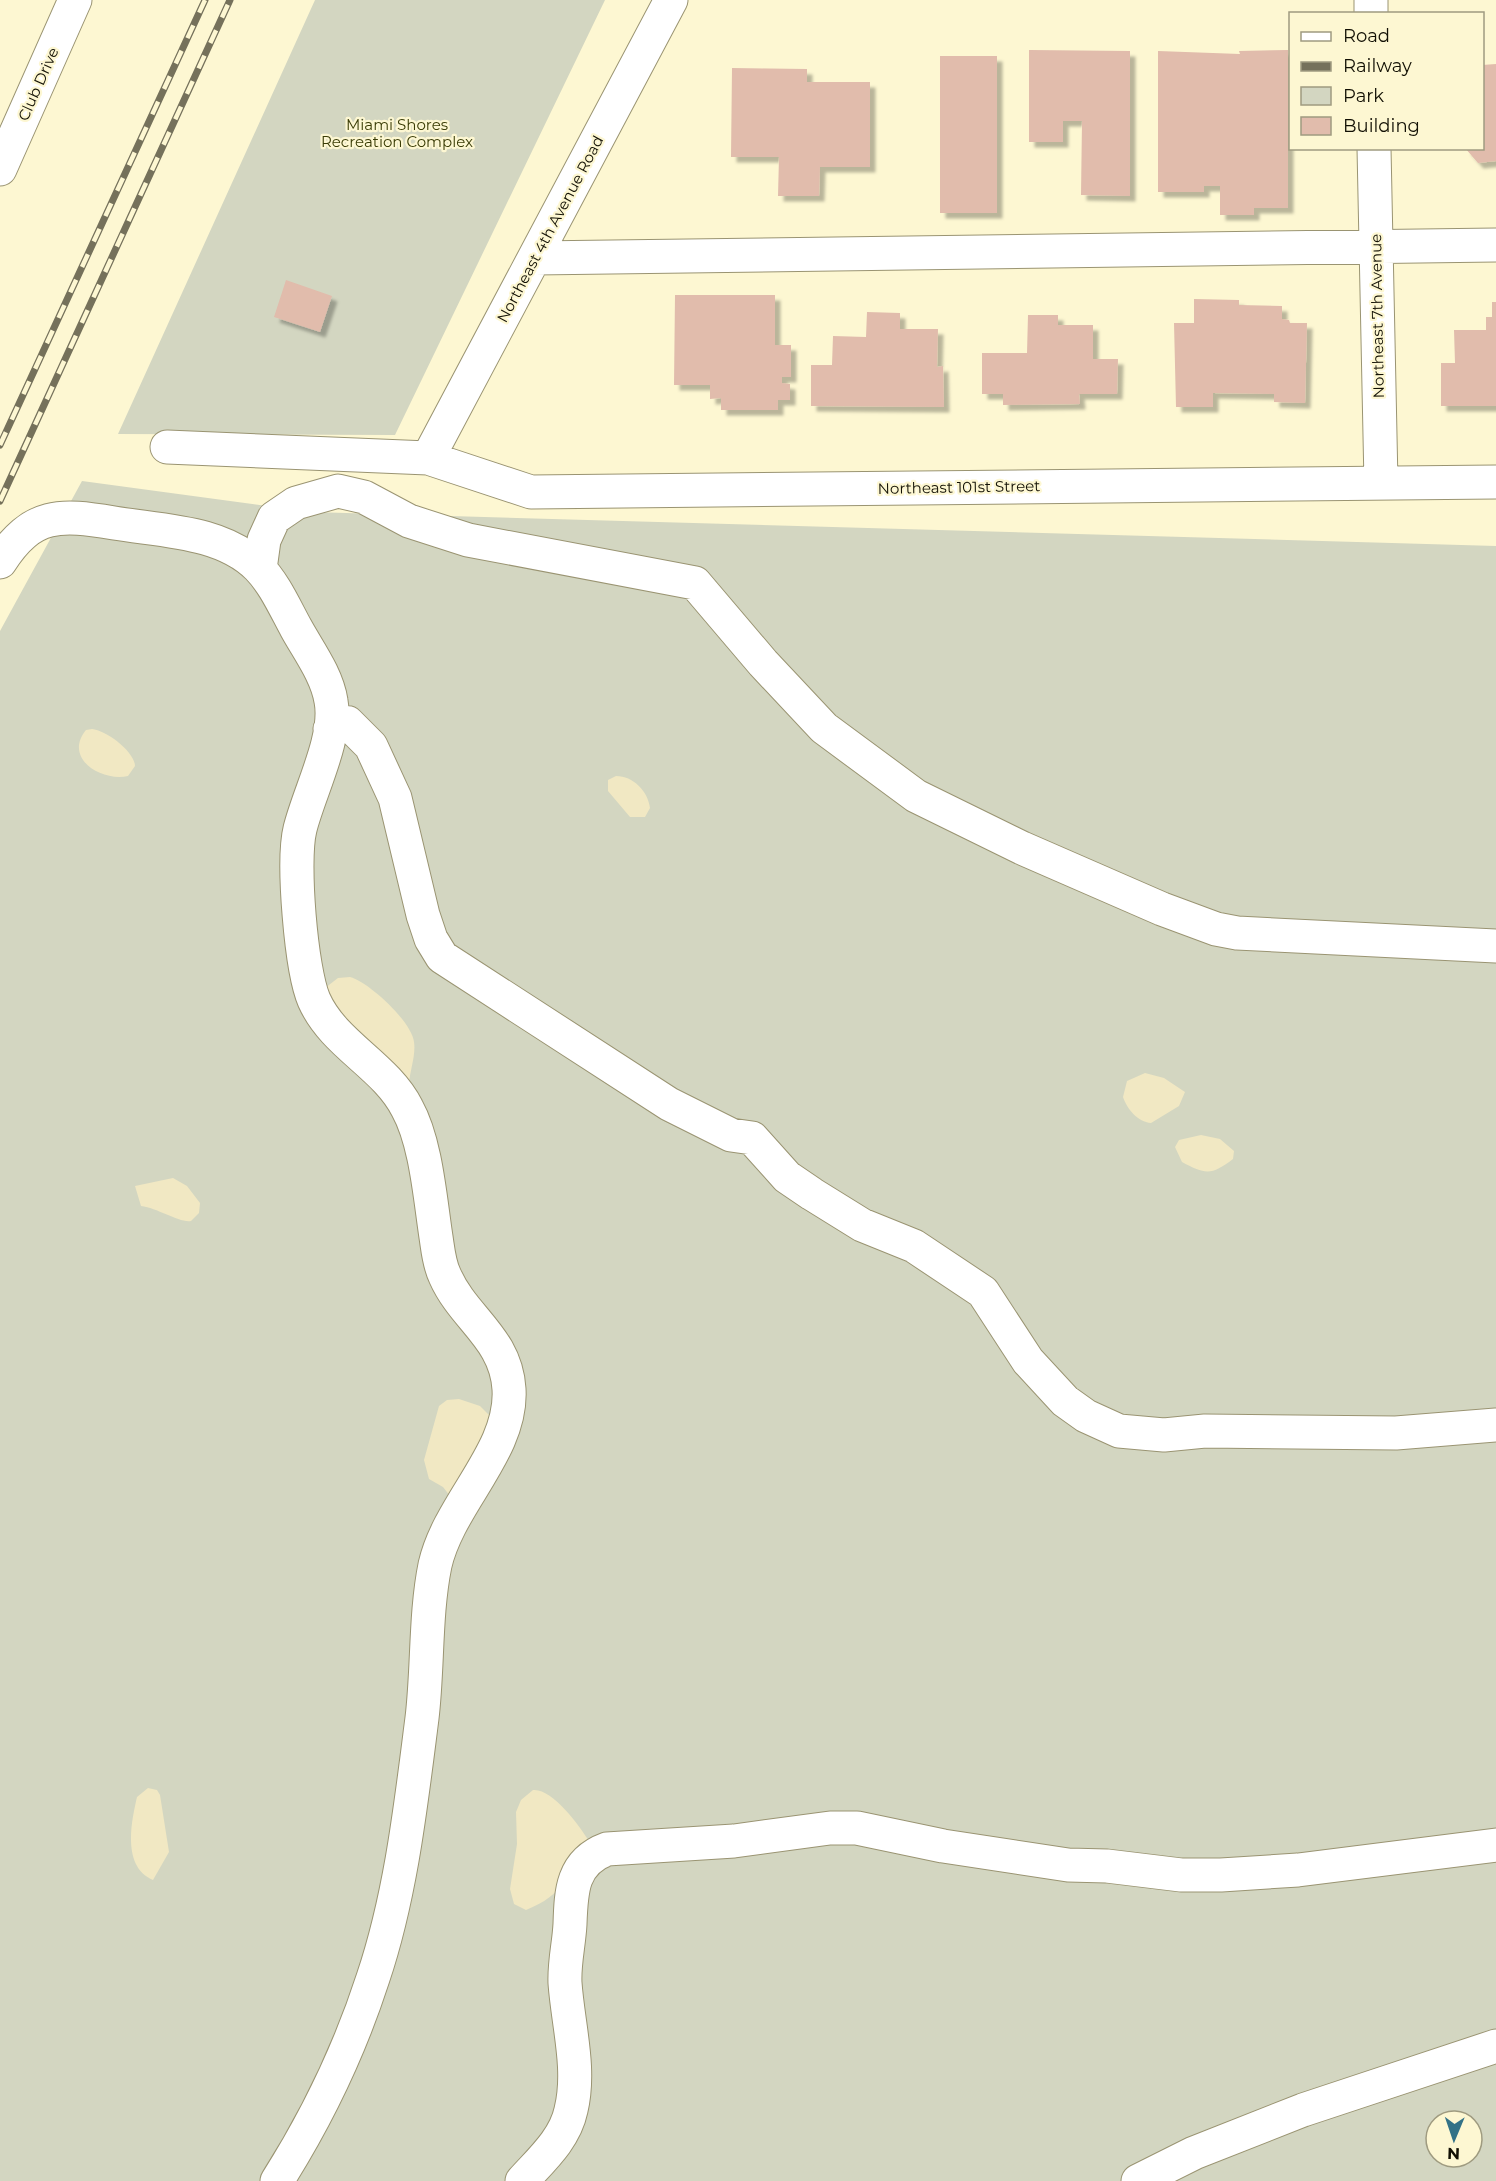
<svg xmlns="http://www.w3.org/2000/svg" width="1496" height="2181" font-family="Montserrat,sans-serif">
  <defs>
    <filter id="shadow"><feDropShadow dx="5.5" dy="5.5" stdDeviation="1.5" flood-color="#0004"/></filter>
  </defs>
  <rect width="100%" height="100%" fill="#fdf7d2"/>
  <path fill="#d3d6c1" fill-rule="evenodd" d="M315,0H605L395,435L118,434Z
    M82,481L312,512L1496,546V2181H0V631ZM1436,2121H1472V2157H1436Z"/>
  <path fill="#f1e8c3" d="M92,729C106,730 135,752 135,766L128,776C101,782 63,758 86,730Z
    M616,776C633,776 648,791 650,808L645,817H630L608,791V780Z
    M350,977C369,982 412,1022 414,1042C416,1055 410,1070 409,1084L357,1045L325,988L338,978Z
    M1145,1073L1164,1078L1185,1092L1179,1106L1151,1123C1138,1122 1127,1109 1123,1097L1127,1081Z
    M1201,1135L1220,1139L1234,1151L1233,1159C1212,1175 1206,1175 1182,1162L1175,1147L1179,1140Z
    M173,1178L187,1186L200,1203L199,1213L191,1221C179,1223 158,1208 141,1206L135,1186Z
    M459,1399L480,1406L492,1418L454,1501L443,1487L429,1479L424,1460L439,1406L447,1400Z
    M148,1788L157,1790L160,1795L169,1852L153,1880C122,1867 131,1823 137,1797Z
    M533,1790C552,1788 579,1825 589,1841C569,1874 564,1895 526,1910L514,1904L510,1889L517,1844L516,1812L521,1800Z"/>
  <path fill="#e1bcac" filter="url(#shadow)" d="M1029,50L1130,51V196L1081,195L1082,121H1063V142H1029Z
    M1288,50V208H1254V215H1220V186H1204V192H1158V51L1240,54L1239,51Z
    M940,56H997V213H940Z
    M1496,64V161L1478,163L1465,148H1482V65Z
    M732,68L807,69V82H870V167H820L819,196H778L779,157H731Z
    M286,280L332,296L320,332L274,317Z
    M675,295H775V345H791V377H782V383L790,384V400H778V410H721V398L710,399V385H674Z
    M1194,299L1239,300V305L1282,306V319L1289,320L1290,323H1307L1305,403L1274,402V394L1213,393V407H1176L1174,323H1194Z
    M1492,302H1496V406H1441V363H1455L1454,330H1486V317H1492Z
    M867,312L900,313V329H938L937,367L943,366L944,407L811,406V365H832L833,336L866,337Z
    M1028,315H1058V325H1093V359H1118L1117,394H1079L1080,404L1003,405V394H982V353H1027Z"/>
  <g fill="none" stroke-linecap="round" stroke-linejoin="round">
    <g stroke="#9a9472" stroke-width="35">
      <path id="minor" d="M1371,0V14
        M1374,148L1381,483
        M0,169L75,0
        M535,258L1496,245
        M167,447L428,458L531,492L1496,482
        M428,458L671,0
        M0,562C32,512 60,514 114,523C162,531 222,531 258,567C274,583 285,608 296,628C308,650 327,675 331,701C338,738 309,792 300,829C292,861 301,970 314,1000C334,1045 385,1065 407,1108C426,1142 430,1198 436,1237C438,1250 439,1264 445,1276C464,1319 506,1338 509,1389C513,1451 449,1503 435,1565C425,1614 428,1668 422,1718C411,1804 401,1895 373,1978C350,2049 317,2118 277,2181
        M260,569L264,540L274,518L296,503L338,491L364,497L409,521L468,540L695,583L763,663L824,728L916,796L1022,848L1162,909L1216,929L1237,933L1496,946
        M330,729L348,723L371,746L395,798L423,915L431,939L442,957L669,1104L731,1135L752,1138L787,1177L812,1194L862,1225L914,1246L983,1292L1028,1361L1065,1401L1086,1416L1119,1431L1164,1435L1205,1431L1396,1433L1496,1425
        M522,2181C541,2160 565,2139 571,2110C581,2069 568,2025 565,1983C564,1963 569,1944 570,1924C571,1891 572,1862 607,1849L734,1841L830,1828H857L943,1846L1068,1865L1107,1866L1181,1875H1221L1298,1870L1496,1845
        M1138,2181L1194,2153L1303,2110L1496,2046"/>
    </g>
    <use href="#minor" stroke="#fff" stroke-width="33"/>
    <g stroke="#75715b" stroke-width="7">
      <path id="rail" d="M0,445L205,0
        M0,501L230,0"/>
    </g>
    <use href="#rail" stroke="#fdf7d2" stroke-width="4.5" stroke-dasharray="14" stroke-linecap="butt"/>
  </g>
  <g text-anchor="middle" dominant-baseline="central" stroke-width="4.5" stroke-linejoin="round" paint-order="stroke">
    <g font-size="15" fill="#121004" stroke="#fdf7d2">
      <text transform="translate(38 84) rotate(-66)">Club Drive</text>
      <text transform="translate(550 229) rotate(-62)">Northeast 4th Avenue Road</text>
      <text transform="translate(1377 316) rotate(-91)">Northeast 7th Avenue</text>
      <text transform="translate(959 487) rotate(-1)">Northeast 101st Street</text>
    </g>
    <g font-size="15" fill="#3a3c06" stroke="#fdf7d2">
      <text x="397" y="124">Miami Shores<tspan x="397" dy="17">Recreation Complex</tspan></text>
    </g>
  </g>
  <rect x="1289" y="12" width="195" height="138" fill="#fdf7d2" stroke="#9f9b80" stroke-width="1.5"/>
  <rect x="1301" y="32" width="30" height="9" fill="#ffffff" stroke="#9f9b80" stroke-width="1.5"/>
  <text x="1343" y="42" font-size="18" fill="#121004">Road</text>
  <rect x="1301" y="62" width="30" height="9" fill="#75715b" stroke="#9f9b80" stroke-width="1.5"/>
  <text x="1343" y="72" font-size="18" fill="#121004">Railway</text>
  <rect x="1301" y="87" width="30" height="18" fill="#d3d6c1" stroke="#9f9b80" stroke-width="1.5"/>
  <text x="1343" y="102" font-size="18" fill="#121004">Park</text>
  <rect x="1301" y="117" width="30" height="18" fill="#e1bcac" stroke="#9f9b80" stroke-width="1.5"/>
  <text x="1343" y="132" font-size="18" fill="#121004">Building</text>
  <g transform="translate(1454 2139) rotate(182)"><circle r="28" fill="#fdf7d2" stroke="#9f9b80" stroke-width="1.5"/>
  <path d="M0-4.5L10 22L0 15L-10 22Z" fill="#337287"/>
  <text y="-9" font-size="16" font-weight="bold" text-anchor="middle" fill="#121004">N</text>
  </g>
</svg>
